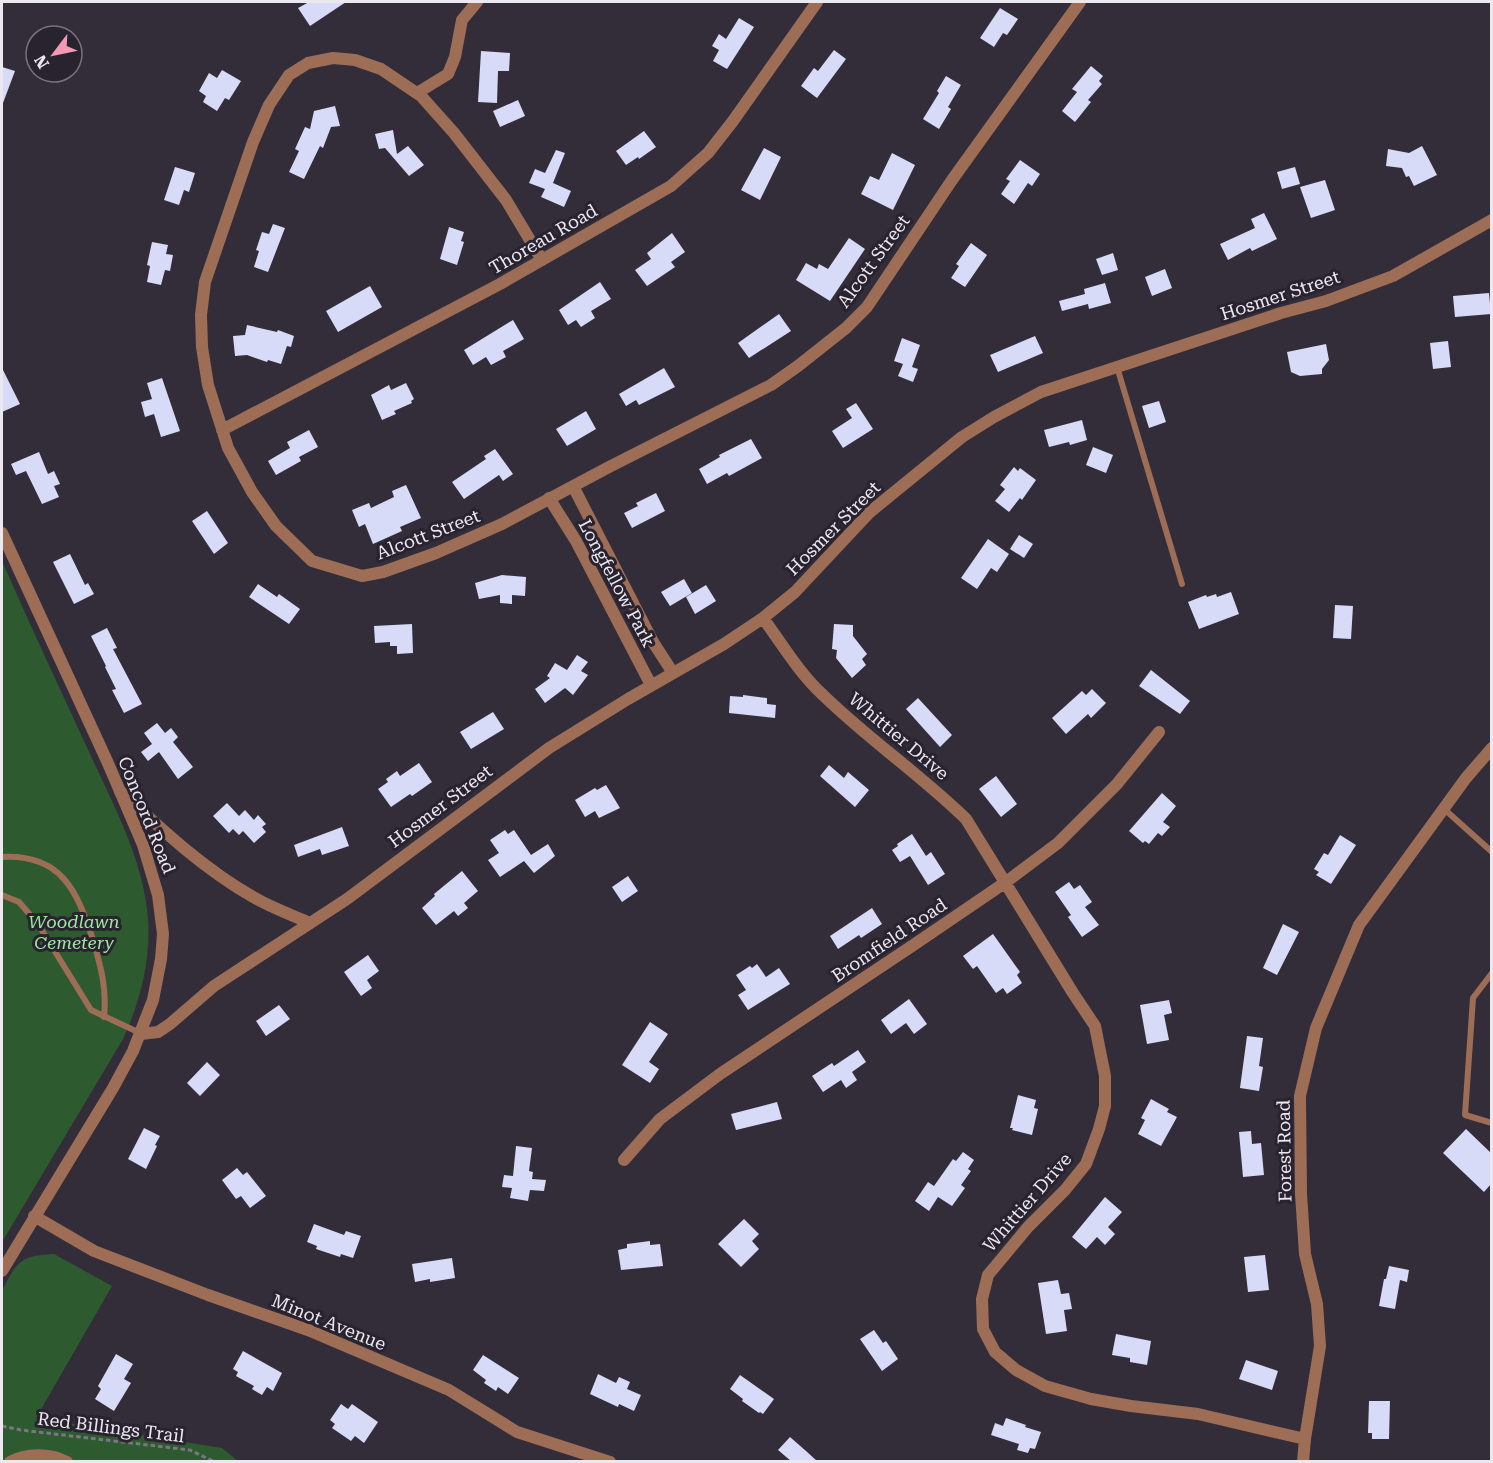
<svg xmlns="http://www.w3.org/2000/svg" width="1493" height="1463" font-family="'Roboto Serif',serif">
  <rect width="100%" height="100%" fill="#332d3a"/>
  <path fill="#2d5b2f" d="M2,561C30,625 60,689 89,752C113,804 144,861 148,919C151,960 140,1002 123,1039L2,1242Z
    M54,1254L112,1286L36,1418L222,1448L238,1461L2,1462V1291C17,1261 20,1256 54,1254Z"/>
  <path fill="#d8dbf7" d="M309,2H346L310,26L298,8Z
    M1000,8L1018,19L1007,35L1003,33L994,47L980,38Z
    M739,18L754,27L727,69L713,61L719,50L712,46L719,34L726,39Z
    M834,50L846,59L817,98L801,86L814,68L818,71Z
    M481,51L510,53L509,71H498L497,103L478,102Z
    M1091,66L1103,76L1099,81L1102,84L1088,100L1091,102L1075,122L1062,111L1077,92L1072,89Z
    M2,67L15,71L3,103H2Z
    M222,70L241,81L229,100L225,98L217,111L203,102L206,96L199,91L209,73L217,78Z
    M946,76L961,85L948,107L951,109L939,129L923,119L939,93L937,91Z
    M518,100L525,116L500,127L493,111Z
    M335,106L340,126L331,127L323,148L320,146L304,179L289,172L299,151L295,149L305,127L310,129L314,111Z
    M393,130L397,154L408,146L424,165L409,176L385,148L379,149L375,134Z
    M644,131L656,147L639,159L638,157L626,165L616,151Z
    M1422,146L1437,175L1414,186L1409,176L1406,177L1402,168L1386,166L1388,149L1409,153Z
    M764,148L781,157L760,200L741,190Z
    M556,150L565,153L553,183L571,191L564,207L541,197L545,189L529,183L535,169L545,173Z
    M892,153L915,165L893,210L861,194L870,176L879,180Z
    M1020,160L1040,174L1032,186L1028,183L1014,204L1001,194L1010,181L1006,179Z
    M175,167L195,173L189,192L184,190L179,205L164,200Z
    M1295,167L1300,184L1282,189L1277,172Z
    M1325,180L1335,210L1311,218L1300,187Z
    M1264,213L1277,239L1252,251L1250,248L1228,260L1220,244L1255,228L1251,219Z
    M273,224L285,228L268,272L254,267L259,251L256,250L262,232L269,234Z
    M449,227L464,232L461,241L464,242L457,265L440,259Z
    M672,233L685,252L671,262L675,267L647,286L635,270L651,259L647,253Z
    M849,238L865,249L830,301L796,280L806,263L817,269L819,264L828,269Z
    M152,242L168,245L166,254L173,255L170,271L165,270L161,285L147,282L150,266L147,265Z
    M971,243L987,255L965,287L951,278L959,266L956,264Z
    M1113,253L1118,270L1102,275L1096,259Z
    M1165,269L1172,288L1152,296L1145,277Z
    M600,282L611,299L591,311L595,318L581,327L576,320L568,325L559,310Z
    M1105,283L1111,303L1089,309L1088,304L1062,311L1059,301L1085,294L1084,289Z
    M370,286L382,307L338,332L326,311Z
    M1489,293L1491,314L1455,317L1453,296Z
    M779,314L791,331L749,358L738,343Z
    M513,320L524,339L503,351L506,357L491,365L486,357L473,365L464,350Z
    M247,325L277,332L278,330L294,336L291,347L287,346L281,364L268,360L267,362L247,355L235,356L233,336L245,335Z
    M1035,336L1043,353L998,372L990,355Z
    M902,338L920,345L912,367L918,369L913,382L898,376L903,364L894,361Z
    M1448,341L1451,367L1433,369L1430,343Z
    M1326,344L1329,360L1322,369V374L1300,376L1291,372L1287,352Z
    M2,368L20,404L2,412Z
    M664,368L675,387L639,405L636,400L626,406L619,394Z
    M162,378L180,431L161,437L154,414L145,417L141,402L152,399L147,383Z
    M406,383L414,399L411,401L412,403L394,411L396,414L382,420L371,395L389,385L391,390Z
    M1159,401L1166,422L1149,428L1142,406Z
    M856,403L873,429L843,448L832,431L852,418L846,409Z
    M586,411L596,429L567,446L556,429Z
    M1082,420L1087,440L1070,445L1069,442L1049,447L1044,430Z
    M309,430L318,447L299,457L301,461L276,475L268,461L290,448L287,442Z
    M751,439L762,458L729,476L727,473L707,484L699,469L720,457L719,455Z
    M1093,447L1113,455L1106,473L1086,465Z
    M495,449L513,474L503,481L499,475L464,499L452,482L486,459L484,456Z
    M39,452L48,474L54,471L60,484L54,486L59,497L42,504L26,471L16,475L11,464Z
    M1014,467L1018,471L1020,468L1036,480L1022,500L1020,498L1009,512L995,501L1005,489L1000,485Z
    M406,485L421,518L400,527L402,531L373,544L365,524L359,527L352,510L369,503L371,508L394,497L392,491Z
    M656,493L665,511L632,528L624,513L638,506L636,503Z
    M207,511L228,543L214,554L192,521Z
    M1019,535L1033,544L1024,558L1010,549Z
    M988,539L1009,554L997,572L991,568L977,589L961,578Z
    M70,554L85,585L88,583L94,594L74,604L53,562Z
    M502,575L526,577L525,596L512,595V604L500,603V595L479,599L475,583Z
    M684,579L692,593L670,606L661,592Z
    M258,584L277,597L279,594L300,609L289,624L249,597Z
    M706,585L716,601L695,614L686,597Z
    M1231,592L1239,614L1199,629L1188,602L1206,595L1207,597L1216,594L1217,597Z
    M1335,605L1353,606L1351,639L1333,638Z
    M412,624L413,653L397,654V646H390V642L375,643L374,626Z
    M834,624L853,625V636L867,654L862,659L866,665L852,678L836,658L837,650L832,649Z
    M107,628L117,648L113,649L142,704L124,713L112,690L116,689L105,667L106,666L91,636Z
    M577,655L588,662L581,671L588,675L573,695L565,688L545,703L535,689L550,678L547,676L555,663L567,670Z
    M1151,670L1190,701L1180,714L1139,686Z
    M1092,689L1106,703L1091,718L1088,714L1066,734L1052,718L1082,691L1086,695Z
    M743,695L767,698V704L776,705L775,718L729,713L730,696L743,697Z
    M918,698L952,735L940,747L906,709Z
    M493,712L504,729L471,749L460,732Z
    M157,723L165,733L171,728L178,737L173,742L193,767L178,779L159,752L148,761L141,752L152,744L144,733Z
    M419,763L432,782L412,796L410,794L391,807L378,789L388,782L386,779L397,771L400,776Z
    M829,765L844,778L848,772L869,790L855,807L820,776Z
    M996,776L1017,804L1001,817L979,789Z
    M606,785L620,808L599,818L595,811L585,817L575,800L595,788L597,790Z
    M1162,793L1176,806L1163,822L1170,827L1162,836L1158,833L1149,844L1145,841L1143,843L1129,831Z
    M227,803L239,816L245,810L254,820L258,815L266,824L262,827L266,832L254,843L243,831L239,835L233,829L229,833L213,816Z
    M342,827L349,846L322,855L320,849L298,857L294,845Z
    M505,830L508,834L514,830L531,855L548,844L555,856L534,873L524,861L500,877L488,860L499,853L490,840Z
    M912,834L926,856L931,852L945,874L928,885L910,856L900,862L892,850L898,846L897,844Z
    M1340,835L1356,845L1331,884L1316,875L1319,872L1314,869L1324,853L1328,855Z
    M462,871L478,891L464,903L468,908L458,916L454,911L436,925L422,908L435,896L434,894Z
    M628,876L638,891L622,902L612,887Z
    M1069,882L1074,889L1080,885L1092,902L1085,907L1099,925L1082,937L1068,917L1071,915L1055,892Z
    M872,908L882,924L861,938L859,935L838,949L830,936Z
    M1283,924L1299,932L1277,975L1263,968Z
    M993,934L1020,972L1017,975L1022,983L1007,994L1003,988L996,993L977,966L973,969L963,956Z
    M368,955L379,971L367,980L372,988L361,996L344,972Z
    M757,964L766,977L779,968L790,984L748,1010L738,995L746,990L736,975L750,966L752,968Z
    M909,999L927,1024L914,1034L906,1023L891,1034L881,1020Z
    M1169,1000L1172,1013L1164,1015L1169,1040L1147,1044L1140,1005Z
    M279,1005L290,1019L266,1036L256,1021Z
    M650,1022L668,1034L649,1062L659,1069L650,1083L622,1065Z
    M1247,1036L1263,1038L1259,1066L1263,1067L1259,1091L1240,1088Z
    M858,1050L866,1062L852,1072L857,1080L846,1088L841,1080L823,1092L812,1076L832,1063L834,1066Z
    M207,1062L220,1075L200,1096L187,1083Z
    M1018,1095L1036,1100L1034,1108L1038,1109L1032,1135L1012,1130L1013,1128H1010Z
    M1151,1099L1169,1109L1167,1112L1177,1117L1161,1146L1138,1134L1145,1120L1141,1118Z
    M777,1102L782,1119L736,1130L731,1114Z
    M144,1128L160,1136L155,1145L157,1146L146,1169L128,1159Z
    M1466,1129L1491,1153V1184L1484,1192L1443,1153Z
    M1251,1131L1252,1144L1261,1143L1264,1175L1243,1177L1239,1132Z
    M516,1146L532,1148L529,1171L533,1172L532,1179L546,1180L544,1191L530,1190L528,1201L510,1198L512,1188L502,1187L504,1175L513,1176Z
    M963,1152L974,1160L968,1169L971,1171L961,1185L965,1188L952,1206L938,1197L929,1211L915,1201L928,1182L934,1186L953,1159L956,1161Z
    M237,1168L243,1175L247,1172L266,1196L250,1208L241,1196L236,1199L222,1180Z
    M1105,1197L1122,1212L1108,1227L1115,1234L1105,1245L1097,1237L1086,1249L1072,1237Z
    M744,1219L759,1234L752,1241L759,1249L741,1267L718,1244Z
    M314,1224L344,1235L346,1231L361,1236L353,1258L341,1254L340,1257L316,1249L317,1246L307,1242Z
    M650,1241V1245L660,1244L663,1266L621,1270L618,1250L627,1248V1244Z
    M1265,1255L1269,1290L1248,1292L1244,1257Z
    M452,1258L455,1278L430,1282V1279L415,1282L412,1264Z
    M1389,1266L1409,1270L1407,1282L1400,1280L1395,1309L1379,1306L1384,1279H1386Z
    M1058,1280L1061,1294L1069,1293L1072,1309L1064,1310L1067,1331L1046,1334L1038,1283Z
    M874,1330L883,1343L886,1341L898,1359L882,1371L860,1339Z
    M1116,1334L1151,1341L1147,1365L1130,1362V1358L1112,1355Z
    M243,1351L282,1373L273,1391L267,1387L262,1395L252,1389L254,1386L236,1376L238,1372L233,1369Z
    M116,1354L133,1364L124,1379L131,1383L114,1411L95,1399L101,1389L98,1386Z
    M483,1355L519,1378L508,1394L498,1387L496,1391L484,1383L486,1380L473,1370Z
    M1246,1360L1278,1371L1272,1390L1239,1379Z
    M598,1374L616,1383L619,1377L630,1382L627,1389L641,1395L634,1411L619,1404L618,1407L590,1394Z
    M740,1375L774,1399L763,1414L760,1412L759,1413L742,1401L743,1399L730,1389Z
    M1369,1401H1390L1389,1439H1372V1433H1368Z
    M341,1404L348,1409L352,1404L378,1422L364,1443L355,1436L351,1441L332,1428L335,1424L330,1420Z
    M1006,1418L1026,1425L1025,1427L1041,1432L1035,1449L1030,1448L1028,1453L1017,1450L1019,1444L991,1435L995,1423L1003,1426Z
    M790,1437L806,1451L817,1461H791L778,1450Z"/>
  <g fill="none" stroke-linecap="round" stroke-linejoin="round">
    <path stroke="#7b7681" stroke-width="3" stroke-dasharray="4.5 3" stroke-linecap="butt" d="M2,1426L21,1430L190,1450L215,1462"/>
    <path stroke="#9d6d56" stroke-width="6" d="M1117,367L1182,584
      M1443,808L1492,852
      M2,857C61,854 77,890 93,940C101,967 107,989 104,1017
      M2,895L19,902L38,924L91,1010L140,1033
      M1492,973L1473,998L1465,1115L1492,1123"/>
    <path stroke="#9d6d56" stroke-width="12" d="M417,93L448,74L455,57L462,20L477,2
      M542,260L506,200L454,133L421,96L381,69L355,60L333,58L308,63L289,75L269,105L253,142L205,282L201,315L202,347L208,385L228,448L252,492L276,526L312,561L362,576L383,572L436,553L502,524L609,467L771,385L798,366L846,328L867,307L952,180L1080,2
      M222,430L500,284L671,186L708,153L733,121L817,2
      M573,486L653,642L673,673
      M549,498L576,541L651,685
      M763,618C782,644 799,673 823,695C868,739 921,775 966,819L1073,993L1095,1026L1105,1076V1106L1099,1129L1086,1164L1065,1190L1028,1227L988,1275L982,1299L983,1329L995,1352L1016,1370L1045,1386L1091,1399L1131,1406L1198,1414L1305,1439
      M120,791C162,830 205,870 255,898C272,908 292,915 310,923
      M141,1034L158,1032L170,1024L214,986L347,899L549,748L628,699L724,644L763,618L795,592L870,512L962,437L994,417L1041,392L1281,313L1326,301L1393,276L1492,220
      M624,1160L660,1119L720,1074L912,946L1006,882L1058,843L1117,784L1159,732
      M34,1216L94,1251L208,1295L308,1330L449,1390L517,1432L610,1462
      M10,1462C26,1453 50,1453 67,1462
      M1303,1462L1305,1439L1320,1346L1317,1304L1305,1254L1301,1194L1300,1096L1316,1028L1359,925L1466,778L1492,748"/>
    <path stroke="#9d6d56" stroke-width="12" d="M2,533L107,761L143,845L158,895L163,934L161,959L153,1000L133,1051L113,1088L2,1271"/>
  </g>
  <g text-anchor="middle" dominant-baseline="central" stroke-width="6" stroke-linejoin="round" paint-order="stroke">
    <g font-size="18" fill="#ebe8f0" stroke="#292330">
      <text transform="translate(543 239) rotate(-30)">Thoreau Road</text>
      <text transform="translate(873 261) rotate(-54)">Alcott Street</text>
      <text transform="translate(1280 295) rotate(-18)">Hosmer Street</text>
      <text transform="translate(833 528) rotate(-45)">Hosmer Street</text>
      <text transform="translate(428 534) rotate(-21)">Alcott Street</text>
      <text transform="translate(617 583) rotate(62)">Longfellow Park</text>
      <text transform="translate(899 736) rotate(40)">Whittier Drive</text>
      <text transform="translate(440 806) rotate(-37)">Hosmer Street</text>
      <text transform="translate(147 815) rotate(68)">Concord Road</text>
      <text transform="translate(889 940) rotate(-34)">Bromfield Road</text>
      <text transform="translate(1284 1151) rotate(-91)">Forest Road</text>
      <text transform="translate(1027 1202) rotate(-49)">Whittier Drive</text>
      <text transform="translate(329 1322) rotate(22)">Minot Avenue</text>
      <text transform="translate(111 1427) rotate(7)">Red Billings Trail</text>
    </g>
    <g font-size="18" font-style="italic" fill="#9de99f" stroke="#292330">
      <text x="74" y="921">Woodlawn<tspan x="74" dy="21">Cemetery</tspan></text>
    </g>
  </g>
  <rect width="1493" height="1463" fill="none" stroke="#ebe8f0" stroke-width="6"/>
  <g transform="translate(54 54) rotate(238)"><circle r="28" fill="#292330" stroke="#77727d" stroke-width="1.5"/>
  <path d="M0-4.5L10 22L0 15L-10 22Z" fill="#f29ab0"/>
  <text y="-9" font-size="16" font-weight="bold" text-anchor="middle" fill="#ebe8f0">N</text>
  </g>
</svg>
